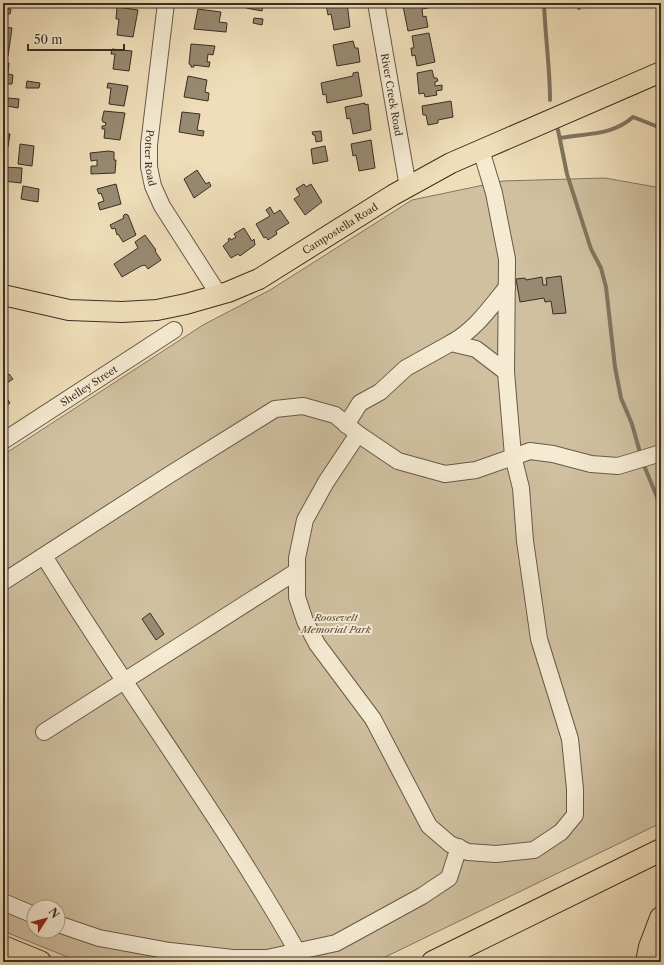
<svg xmlns="http://www.w3.org/2000/svg" width="664" height="965" font-family="'Libre Caslon Text',serif">
  <rect width="100%" height="100%" fill="#efdeb9"/>
  <filter id="stains"><feTurbulence type="fractalNoise" baseFrequency=".005" numOctaves="4"/><feColorMatrix values="0 0 0 0 .2 0 0 0 0 .09 0 0 0 0 .02 0 0 0 .5 -.17"/></filter>
  <radialGradient id="worn" r=".72"><stop offset=".6" stop-color="#630" stop-opacity="0"/><stop offset="1" stop-color="#630" stop-opacity=".3"/></radialGradient>
  <path fill="#d0c0a0" stroke="#847762" fill-rule="evenodd" d="M605,178L661,188V823L375,962H80L3,931V455L203,325L270,290L412,200L503,181ZM34,907H58V931H34Z"/>
  <g fill="none" stroke-linecap="round" stroke-linejoin="round">
    <path stroke="#817460" stroke-width="4" d="M544,3C545,35 550,67 550,100
      M578,3L579,8
      M558,130L567,174L591,249L601,268L606,287L615,367L621,398L632,424L641,456
      M560,138C586,133 612,136 633,117L661,128
      M643,463L657,497L661,515"/>
  </g>
  <path fill="#988a72" stroke="#392e25" d="M3,3H8V9H11L10,14L3,13Z
    M247,3H263L262,11L246,8Z
    M333,3H347L350,27L334,30L331,14L328,15L326,4Z
    M432,3L433,7L422,9L423,17L426,16L428,27L408,31L403,6H405V4Z
    M117,7L138,10L133,37L117,35L119,19H116Z
    M198,9L221,12L219,22L227,23L226,32L194,29Z
    M254,18L263,19L262,25L253,23Z
    M4,27L12,28L8,56L3,55V28Z
    M429,33L435,62L417,66L415,55L412,56L411,48H414L412,36Z
    M353,41L355,48H358L360,62L337,66L333,45Z
    M191,44L215,46L213,55L208,54L207,62H210L209,67L194,65V67H191V65L189,64Z
    M112,49L132,51L129,71L113,69L115,54H111Z
    M3,63H9L8,74L13,75L12,84H3Z
    M432,70L434,78H437L438,81L435,82V86L442,85V90L436,91L437,95L425,97L424,93L419,94L417,73Z
    M358,72L362,96L327,103L326,94L323,95L321,83L353,76V73Z
    M188,76L207,80L205,92L209,93L208,101L184,97Z
    M27,81L40,83L39,88H26Z
    M108,83L128,86L124,106L109,104L111,88H107Z
    M8,98L19,99L18,108L7,106Z
    M451,101L453,117L438,120V123L428,125L426,115H423L422,106Z
    M365,103V105L368,104L371,130L353,134L350,118L347,119L345,107Z
    M104,111L125,113L120,140L104,138L105,129H102V126H105L106,123L103,122L102,120Z
    M182,112L200,114L197,130L204,131L203,136L179,132Z
    M321,131L322,141L316,142L315,135H313L312,132Z
    M3,133L10,134L8,147H3Z
    M371,140L375,168L359,171L356,155L353,156L351,144Z
    M20,144L34,146L32,166L18,164Z
    M325,146L328,161L313,164L311,149Z
    M109,151L114,152V160H116L115,173L91,174V166H97V160L91,161L90,153Z
    M3,167L22,168L21,183L3,181Z
    M197,170L206,184L209,182L211,186L194,198L184,179Z
    M116,184L121,204L100,210L98,203L104,201L101,193L99,194L97,189Z
    M304,184L306,187L311,184L322,202L305,215L294,199L300,195L296,189Z
    M23,186L39,189L38,202L21,199Z
    M270,207L274,214L280,210L289,223L276,231L277,234L268,240L266,237L264,238L256,224L270,216L266,210Z
    M125,214L128,215L136,235L123,242L118,234L117,235L115,228L112,229L110,225L124,218L123,216Z
    M244,228L252,241L254,239L255,245L240,256L238,254L231,258L223,246L229,241L228,239L230,238L231,240L236,237L234,234Z
    M145,235L156,250L155,251L161,260L148,269L145,265L141,266L122,277L114,264L138,248L135,242Z
    M561,276L566,313L553,314L551,301L545,302L544,298L520,302L516,279L525,278L526,280L542,277L543,285H547L546,278Z
    M9,374L13,379L4,385L3,378Z
    M3,392L10,403L3,409Z
    M150,613L164,634L156,640L142,619Z"/>
  <g fill="none" stroke-linecap="round" stroke-linejoin="round">
    <g stroke="#665a4a" stroke-width="18">
      <g id="minor">
        <path id="s1" d="M166,3L149,145V167L153,186L162,206L219,295"/>
        <path id="s2" d="M376,3L408,187"/>
        <path d="M481,150L494,193L507,259L506,372"/>
        <path d="M451,343C475,330 490,308 507,287"/>
        <path d="M346,425L360,403L380,392L406,368L451,343L476,349L506,372L513,456L521,488L525,541L539,639L570,739L575,789V815L561,832L534,850L496,854L468,852L450,844L429,826L373,719L317,644L305,621L297,597V558L305,520L326,482L358,434"/>
        <path id="s3" d="M3,441L174,330"/>
        <path d="M44,556C125,689 220,815 297,951"/>
        <path d="M3,582L169,475L275,409L303,406L335,415L358,434L398,461L445,474L476,470L530,451L553,454L591,464L618,466L661,453"/>
        <path d="M44,732L297,571"/>
        <path d="M3,902L34,915"/>
        <path d="M58,924L99,938L170,951L233,958H267L336,943L422,896L449,878L459,847"/>
      </g>
    </g>
    <g stroke="#392e25" stroke-width="22">
      <g id="major">
        <path id="s4" d="M3,295L69,310L122,312L157,310L186,304L228,292L259,279L393,195L451,163L661,72"/>
      </g>
    </g>
    <g stroke="#392e25" stroke-width="24">
      <path id="highway" d="M3,947L40,962
        M433,962L661,850
        M647,962L650,947L661,918"/>
    </g>
    <use href="#minor" stroke="#f5ead2" stroke-width="16"/>
    <use href="#major" stroke="#efdeb9" stroke-width="20"/>
    <use href="#highway" stroke="#efdeb9" stroke-width="22"/>
  </g>
  <g text-anchor="middle" dominant-baseline="central" stroke-width="4" stroke-linejoin="round" paint-order="stroke">
    <g font-size="10" fill="#392e25" stroke="#f5ead2">
      <text stroke="none"><textPath href="#s2" startOffset="93">River Creek Road</textPath></text>
      <text stroke="none"><textPath href="#s1" startOffset="156">Potter Road</textPath></text>
      <text stroke="none"><textPath href="#s4" startOffset="358">Campostella Road</textPath></text>
      <text stroke="none"><textPath href="#s3" startOffset="102">Shelley Street</textPath></text>
    </g>
    <g font-size="10" font-style="italic" fill="#574b3e" stroke="#f5ead2">
      <text x="336" y="617">Roosevelt<tspan x="336" dy="12">Memorial Park</tspan></text>
    </g>
  </g>
  <rect width="664" height="965" fill="none" stroke="#efdeb9" stroke-width="16"/>
  <rect x="4" y="4" width="656" height="957" fill="none" stroke="#392e25" stroke-width="2"/>
  <rect x="8" y="8" width="648" height="949" fill="none" stroke="#392e25"/>
  <g transform="translate(46 919) rotate(54)"><circle r="19" fill="#f5ead2" stroke="#aa9f8d"/>
  <path d="M0-3L7 15L0 10L-7 15Z" fill="#8f2418"/>
  <text y="-6" font-size="11" font-weight="bold" text-anchor="middle" fill="#392e25">N</text>
  </g>
  <path d="M28 44v6h96v-6" fill="none" stroke="#392e25" stroke-width="2"/>
  <text x="34" y="44" font-size="12" fill="#392e25" stroke="#f5ead2" stroke-width="3" paint-order="stroke">50 m</text>
  <rect width="100%" height="100%" filter="url(#stains)"/>
  <rect width="100%" height="100%" fill="url(#worn)"/>
</svg>
